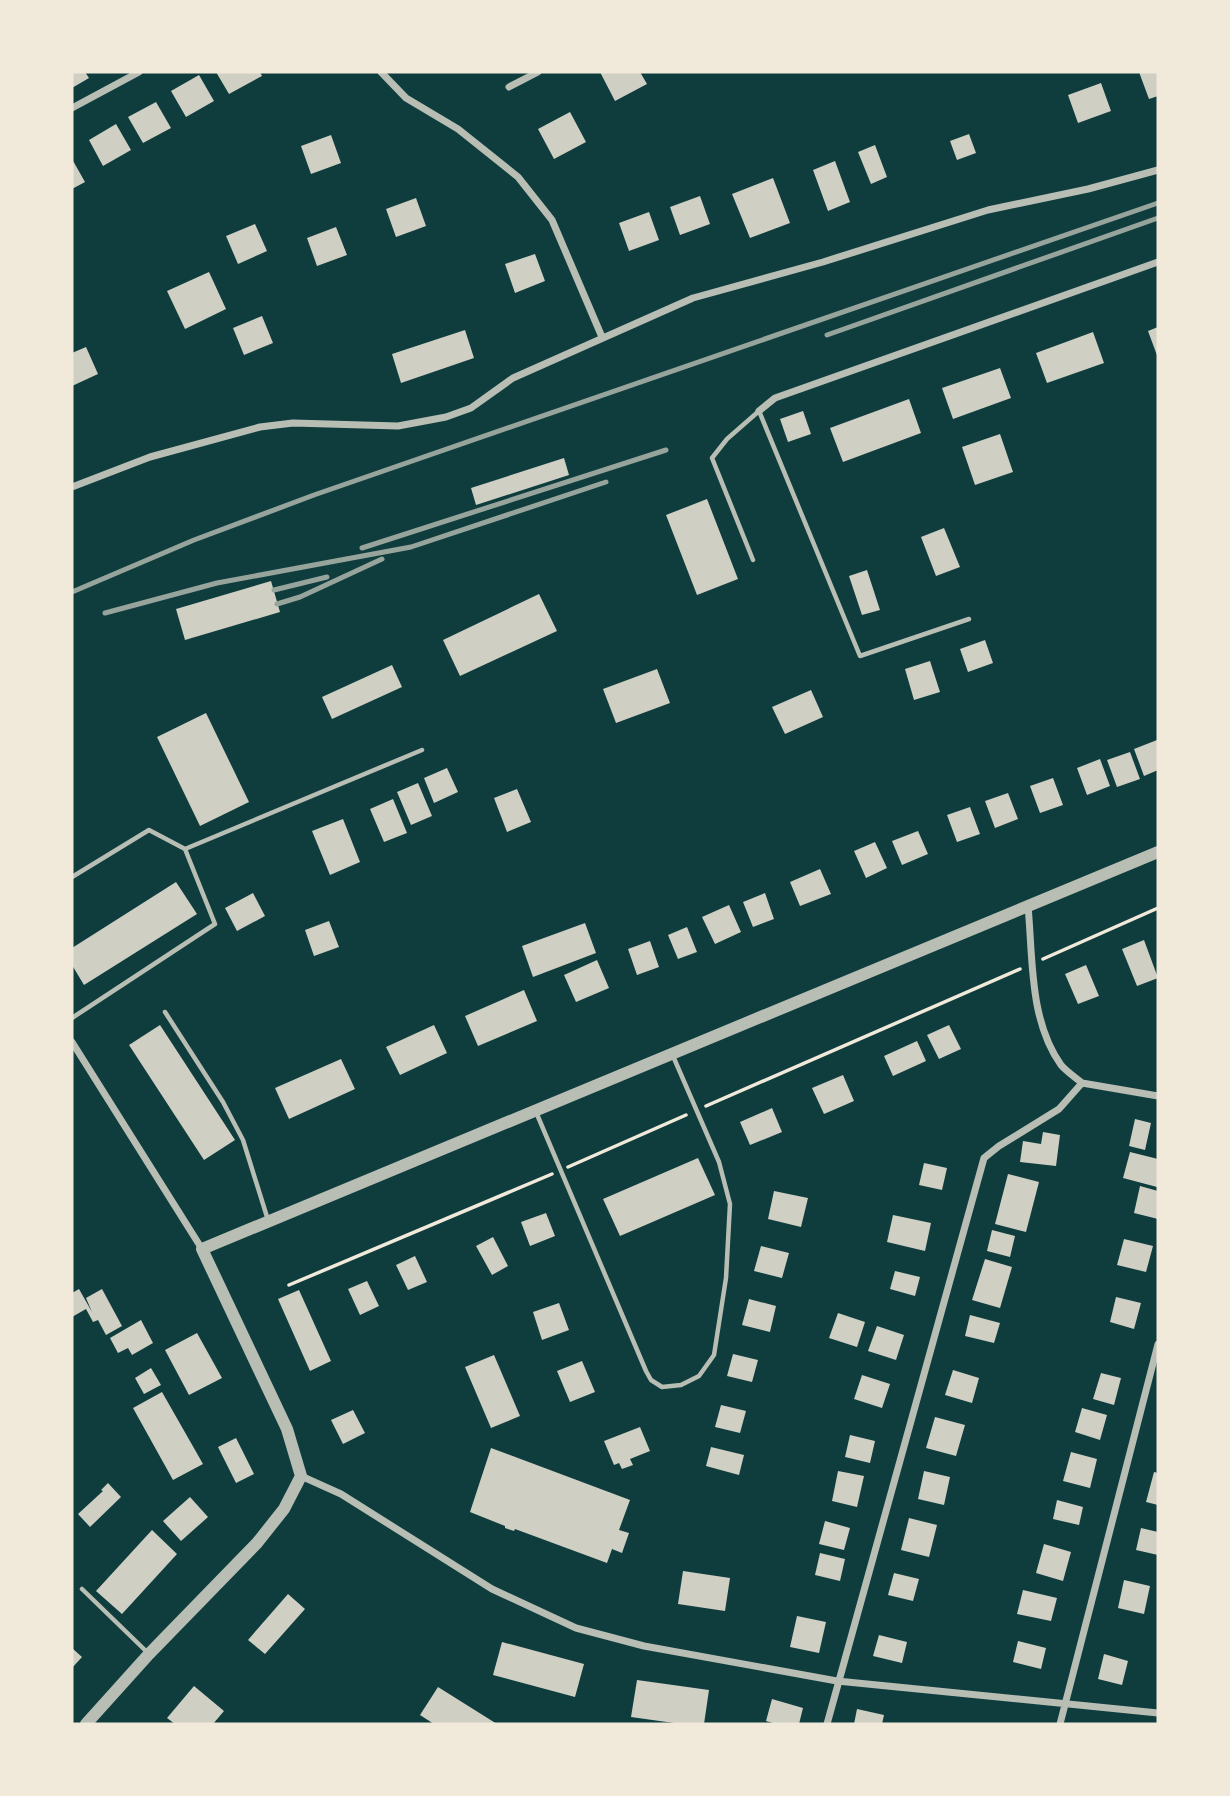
<svg xmlns="http://www.w3.org/2000/svg" width="1230" height="1796" font-family="Montserrat,sans-serif">
  <rect width="100%" height="100%" fill="#0f3d3e"/>
  <path fill="#cfcfc3" d="M72,72H85L89,78L72,88Z
    M216,72H260L262,76L229,94Z
    M600,72H640L647,84L615,101Z
    M1139,72H1158V96L1149,99Z
    M199,75L214,101L186,117L171,91Z
    M1101,83L1111,111L1078,123L1068,95Z
    M156,102L171,128L143,143L128,117Z
    M570,112L586,142L554,159L538,129Z
    M116,124L131,150L103,166L89,140Z
    M969,134L976,153L957,160L950,141Z
    M331,135L341,163L311,174L301,146Z
    M875,145L887,177L871,184L858,152Z
    M72,159L85,182L72,189Z
    M835,161L850,202L828,211L813,170Z
    M773,178L790,223L750,238L732,194Z
    M700,196L710,224L680,235L670,207Z
    M416,198L426,226L396,237L386,209Z
    M649,212L659,240L629,251L619,223Z
    M255,224L267,251L238,264L226,236Z
    M336,227L347,255L317,266L307,238Z
    M535,254L545,281L515,293L505,264Z
    M209,272L226,309L185,329L167,291Z
    M262,316L273,343L244,355L233,328Z
    M1158,327V358L1148,331Z
    M465,330L474,358L401,383L392,354Z
    M1093,332L1104,363L1047,383L1036,353Z
    M86,347L98,374L72,386V353Z
    M1000,368L1011,398L953,419L942,388Z
    M909,399L921,433L843,462L830,428Z
    M803,411L811,434L788,442L780,419Z
    M1000,434L1013,472L975,485L962,447Z
    M564,458L569,475L476,505L471,488Z
    M707,499L738,579L697,595L666,515Z
    M944,528L960,567L936,576L921,537Z
    M867,570L880,610L862,615L849,576Z
    M271,581L280,612L185,640L176,609Z
    M539,594L557,631L460,676L443,640Z
    M985,640L993,663L968,672L960,649Z
    M930,661L940,692L914,700L905,669Z
    M392,665L402,687L332,719L322,697Z
    M657,669L670,703L616,723L603,689Z
    M811,690L823,717L785,734L772,707Z
    M206,713L249,802L200,826L157,737Z
    M1157,740L1158,770L1144,776L1134,749Z
    M1130,752L1140,779L1117,787L1107,760Z
    M1100,759L1110,786L1087,795L1077,768Z
    M447,768L458,792L434,803L424,778Z
    M1053,778L1063,805L1040,813L1030,786Z
    M418,783L432,816L411,825L397,792Z
    M517,789L531,822L507,832L494,798Z
    M1008,793L1018,819L995,828L985,801Z
    M393,799L407,833L384,842L370,809Z
    M970,807L980,834L957,842L947,815Z
    M343,819L360,862L330,875L312,831Z
    M918,831L928,854L902,865L892,841Z
    M875,842L887,868L866,878L854,851Z
    M820,869L831,894L800,906L790,882Z
    M176,882L197,914L84,985L72,965V948Z
    M253,893L265,916L237,931L225,908Z
    M765,893L774,919L753,927L743,902Z
    M729,905L741,932L715,944L702,917Z
    M329,921L339,947L314,956L305,930Z
    M585,923L596,953L533,977L522,946Z
    M687,927L697,952L678,959L668,935Z
    M1144,940L1158,978L1137,986L1122,949Z
    M650,941L659,967L637,975L628,949Z
    M597,960L609,988L576,1002L564,975Z
    M1086,965L1099,996L1078,1004L1065,974Z
    M524,990L537,1021L478,1046L465,1016Z
    M160,1025L235,1140L204,1160L129,1045Z
    M434,1025L447,1053L400,1075L386,1047Z
    M949,1025L961,1049L939,1059L927,1035Z
    M917,1041L926,1061L893,1076L884,1056Z
    M341,1059L355,1089L289,1119L275,1088Z
    M843,1075L854,1101L824,1114L812,1088Z
    M772,1108L782,1132L750,1145L740,1122Z
    M1135,1119L1151,1123L1145,1150L1129,1146Z
    M1043,1132L1060,1135L1056,1166L1020,1162L1023,1141L1041,1144Z
    M1130,1152L1158,1159L1157,1187L1123,1178Z
    M698,1158L715,1195L620,1236L603,1199Z
    M924,1163L947,1168L942,1190L919,1185Z
    M1008,1174L1039,1182L1026,1232L995,1224Z
    M1140,1186L1158,1191V1219L1134,1213Z
    M774,1191L808,1198L801,1227L768,1219Z
    M546,1213L555,1236L530,1246L521,1222Z
    M893,1215L931,1223L925,1251L887,1242Z
    M992,1230L1015,1236L1010,1257L987,1251Z
    M493,1237L508,1266L492,1275L476,1246Z
    M1124,1239L1153,1246L1146,1272L1117,1265Z
    M761,1246L789,1253L782,1278L754,1271Z
    M415,1256L427,1282L408,1290L396,1265Z
    M985,1259L1012,1267L1000,1308L972,1300Z
    M895,1271L920,1277L915,1296L890,1289Z
    M367,1281L379,1306L360,1315L348,1289Z
    M79,1289L92,1312L86,1298L102,1289L122,1326L106,1335L98,1320L93,1322L86,1309L72,1317V1293Z
    M299,1290L331,1361L310,1371L278,1299Z
    M1116,1297L1141,1303L1134,1329L1110,1322Z
    M749,1299L776,1306L770,1332L742,1325Z
    M559,1303L569,1330L542,1340L533,1312Z
    M838,1313L865,1322L857,1347L829,1338Z
    M970,1315L1000,1323L994,1343L965,1336Z
    M141,1320L153,1343L132,1355L128,1348L118,1353L110,1338Z
    M877,1326L904,1335L896,1360L868,1351Z
    M197,1333L222,1378L189,1395L165,1350Z
    M733,1354L758,1360L752,1382L727,1376Z
    M494,1355L520,1416L491,1428L465,1367Z
    M582,1361L595,1392L570,1402L557,1371Z
    M151,1368L161,1385L144,1394L135,1378Z
    M953,1370L979,1378L972,1403L945,1395Z
    M1101,1373L1121,1378L1114,1405L1093,1399Z
    M862,1375L890,1384L882,1408L854,1399Z
    M162,1392L203,1464L173,1480L133,1408Z
    M721,1405L746,1411L740,1433L715,1427Z
    M1082,1408L1107,1415L1100,1440L1075,1432Z
    M353,1410L365,1433L343,1444L331,1420Z
    M935,1417L965,1425L956,1456L926,1448Z
    M640,1427L650,1451L630,1459L633,1465L622,1469L619,1463L614,1465L604,1441Z
    M850,1435L875,1441L870,1463L845,1457Z
    M236,1438L254,1474L236,1483L218,1447Z
    M711,1447L744,1455L739,1475L706,1466Z
    M491,1448L630,1500L619,1530L629,1533L622,1553L612,1549L607,1563L515,1529L514,1531L505,1528V1526L470,1512Z
    M1071,1452L1097,1459L1090,1488L1063,1481Z
    M838,1471L864,1476L857,1507L832,1501Z
    M924,1471L950,1477L944,1505L918,1499Z
    M1154,1472L1158,1473V1505L1146,1502Z
    M108,1483L121,1497L90,1527L78,1514L103,1491L101,1490Z
    M190,1497L208,1517L181,1541L163,1521Z
    M1057,1500L1083,1507L1079,1525L1053,1519Z
    M909,1518L937,1525L929,1557L901,1550Z
    M825,1521L850,1528L844,1550L819,1544Z
    M1141,1528L1158,1532V1555L1136,1550Z
    M152,1530L177,1554L122,1614L96,1591Z
    M1044,1544L1071,1552L1063,1581L1036,1573Z
    M820,1553L845,1559L840,1581L815,1575Z
    M683,1571L730,1578L725,1611L678,1604Z
    M894,1573L919,1579L913,1601L888,1595Z
    M1124,1580L1150,1586L1144,1614L1118,1608Z
    M1023,1590L1057,1598L1051,1621L1017,1614Z
    M288,1594L305,1609L265,1654L248,1640Z
    M797,1616L826,1622L819,1653L790,1647Z
    M879,1635L907,1642L902,1663L873,1656Z
    M1018,1641L1046,1648L1041,1669L1013,1662Z
    M502,1642L584,1664L575,1697L493,1675Z
    M72,1648L82,1657L72,1668Z
    M1104,1654L1128,1661L1122,1685L1098,1679Z
    M637,1680L709,1690L704,1724H681L631,1717Z
    M194,1686L224,1711L213,1724H175L167,1718Z
    M438,1687L497,1724H434L420,1715Z
    M772,1699L803,1708L799,1724H776L766,1721Z
    M857,1709L884,1715L882,1724H854Z"/>
  <g fill="none" stroke-linecap="round" stroke-linejoin="round">
    <path stroke="#f1e9da" stroke-width="3.5" d="M1043,959L1158,908
      M706,1106L1020,969
      M568,1167L686,1115
      M289,1285L552,1174"/>
    <path stroke="#b8beb3" stroke-width="4.5" d="M753,560L712,458L727,439L759,411L860,656L969,619
      M72,877L149,830L185,849L422,750
      M165,1012L223,1102L243,1140L268,1220
      M72,1018L215,924L185,849
      M536,1112L646,1371L651,1380L662,1387L681,1385L699,1376L714,1355L726,1278L730,1204L719,1162L673,1056
      M82,1589L148,1653"/>
    <path stroke="#b8beb3" stroke-width="7" d="M381,72L406,98L458,129L518,177L552,220L602,337
      M509,87L538,72
      M72,108L139,72
      M759,411L775,398L1158,262
      M72,487L150,457L260,427L293,423L398,426L446,417L471,408L513,378L693,298L823,262L988,210L1088,189L1158,170
      M1028,906C1033,958 1029,1020 1061,1065C1067,1072 1075,1077 1082,1083
      M72,1042L202,1249
      M1082,1083L1158,1096
      M301,1476L341,1494L492,1589L576,1628L644,1646L837,1681L1158,1713
      M827,1724L984,1158L999,1146L1059,1109L1082,1083
      M1060,1724L1158,1344"/>
    <path stroke="#b8beb3" stroke-width="12" d="M86,1724L149,1654L257,1543L284,1509L301,1476L287,1429L202,1249L1158,852"/>
    <path stroke="#97a49c" stroke-width="5" d="M827,335L1158,218
      M362,548L666,450
      M274,590L327,577
      M72,592L194,540L314,495L1158,203
      M277,604L300,597L382,559
      M105,613L217,583L411,547L606,482"/>
  </g>
  <rect width="1230" height="1796" fill="none" stroke="#f1e9da" stroke-width="147"/>
</svg>
